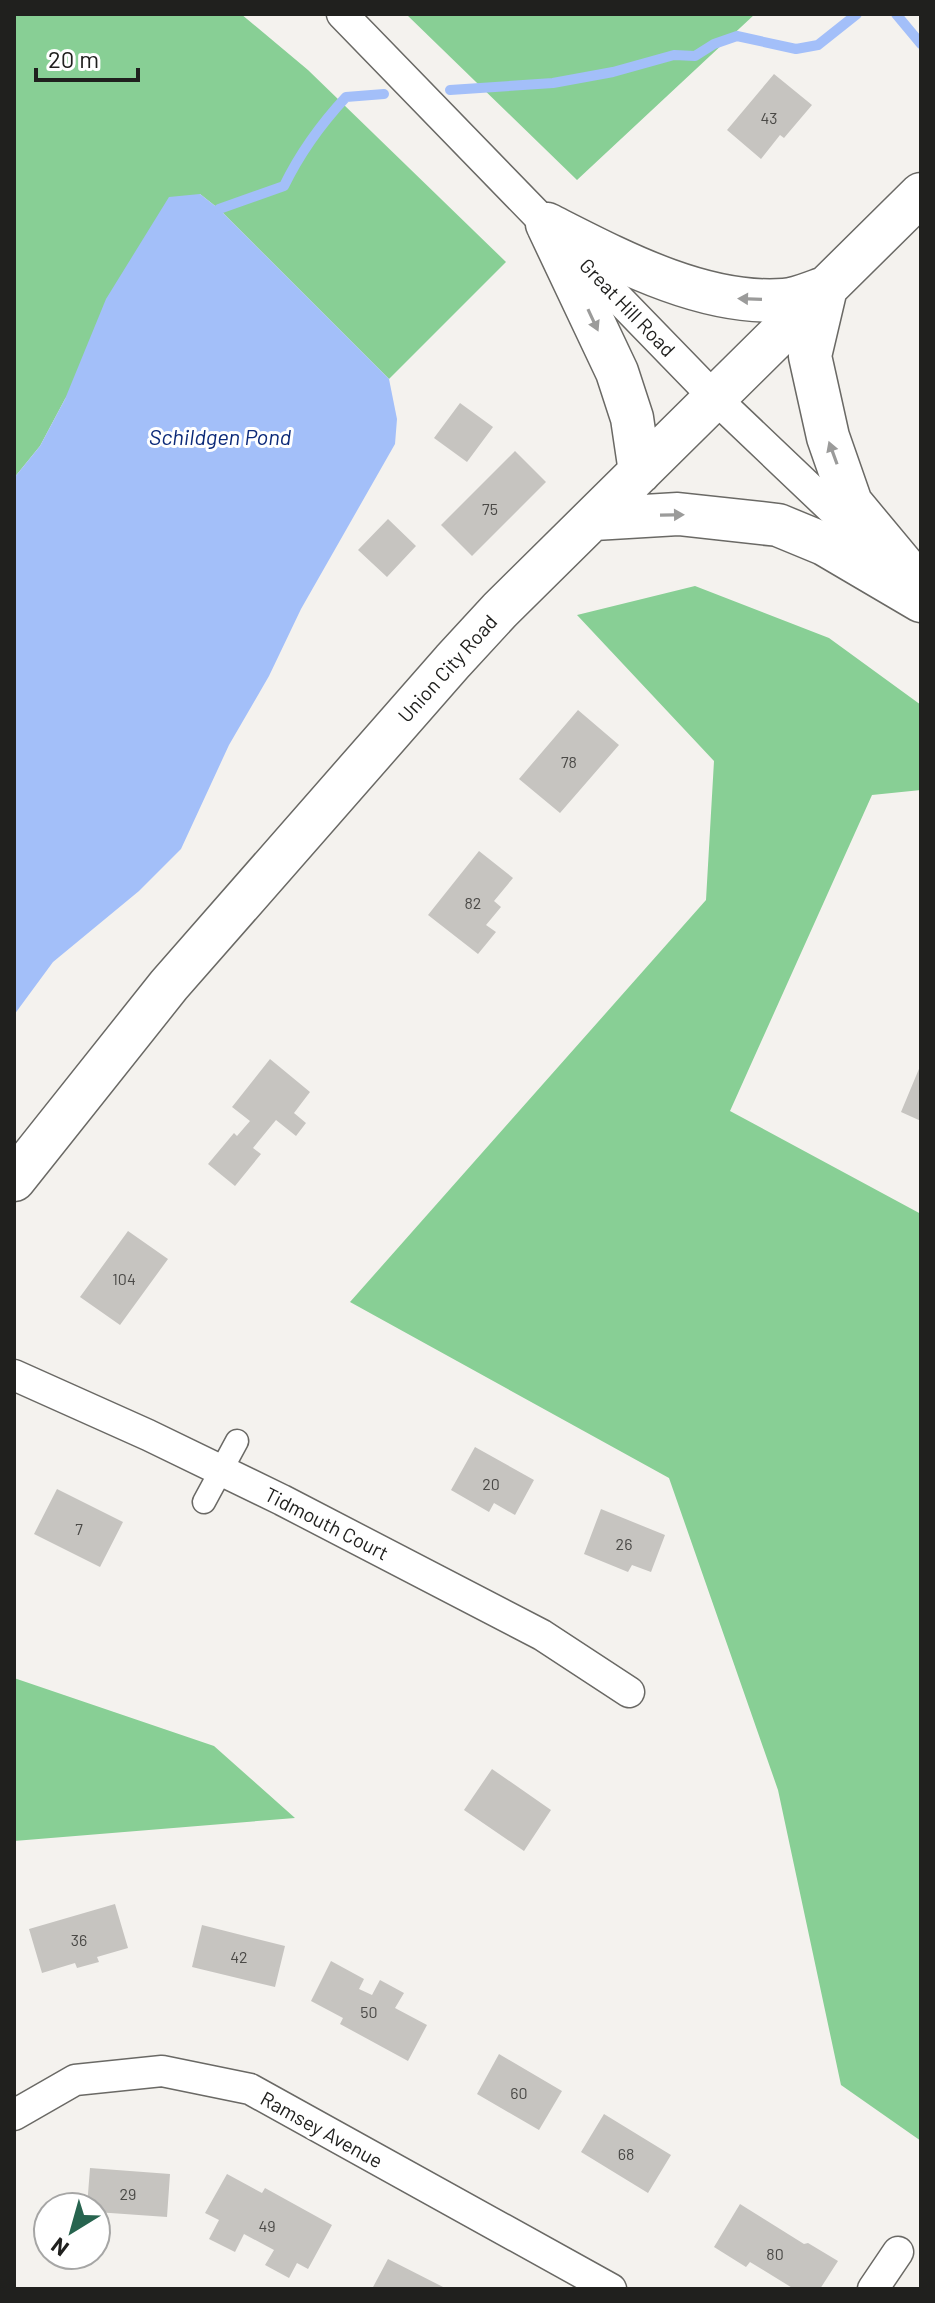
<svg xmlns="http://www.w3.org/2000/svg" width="935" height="2303" font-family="Barlow,sans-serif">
  <rect width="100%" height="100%" fill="#f4f2ee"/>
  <path fill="#88cf95" d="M14,14H241L308,70L506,262L389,379L219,209L200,194L65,399L40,446L14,478Z
    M406,14H755L577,180Z
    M695,586L829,638L921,705V790L872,795L730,1111L921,1214V2141L841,2085L778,1790L669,1478L350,1302L706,900L714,761L577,615Z
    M14,1678L214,1746L295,1818L14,1841Z"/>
  <path fill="#a3bff9" d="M200,194L219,209L389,379L397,419L395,444L301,609L269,676L229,745L181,849L139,891L53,962L14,1015V478L40,446L65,399L106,299L169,197Z"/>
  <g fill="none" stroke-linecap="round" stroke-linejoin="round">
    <path stroke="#a3bff9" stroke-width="10" d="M896,14L921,44
      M450,90L553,83L613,72L674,55L695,56L714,44L737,36L796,49L818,45L857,14
      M219,209L284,186C300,153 321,124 346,97L384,94"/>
  </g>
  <path fill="#c6c4c0" d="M774,74L812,105L784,138L780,135L761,159L727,130Z
    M460,403L493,427L467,462L434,438Z
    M515,451L546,482L472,556L441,525Z
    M388,519L416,546L387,577L358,550Z
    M578,710L619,745L560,813L519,779Z
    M479,851L513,878L494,901L501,907L486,925L496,932L478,954L428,915Z
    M270,1059L310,1092L294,1113L306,1123L296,1136L276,1120L253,1148L261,1154L235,1186L208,1164L234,1133L237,1136L250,1121L232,1107Z
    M921,1064V1121L901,1112Z
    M128,1231L168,1259L120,1325L80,1297Z
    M475,1447L534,1480L515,1515L494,1503L489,1512L451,1490Z
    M57,1489L123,1522L100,1567L34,1534Z
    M601,1509L665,1535L651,1572L632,1565L628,1572L584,1554Z
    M492,1769L551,1810L524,1851L464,1810Z
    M115,1904L128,1948L97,1957L99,1962L77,1968L75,1963L42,1973L29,1929Z
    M202,1925L285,1946L275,1987L192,1967Z
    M331,1961L364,1979L359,1989L372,1995L380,1980L404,1993L395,2008L427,2025L408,2061L340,2024L343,2018L311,2001Z
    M499,2054L562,2091L539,2130L477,2094Z
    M604,2114L671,2155L648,2193L581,2152Z
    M90,2168L170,2174L167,2217L96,2212V2207H87Z
    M227,2174L262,2193L265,2188L332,2225L308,2269L297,2263L289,2278L265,2265L274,2250L244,2234L235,2252L209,2239L219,2220L205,2213Z
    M740,2204L804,2244L808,2243L838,2261L820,2289H794L750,2262L746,2267L714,2247Z
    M388,2259L447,2289H372Z"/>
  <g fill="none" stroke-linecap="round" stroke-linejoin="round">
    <g stroke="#6a6965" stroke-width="25">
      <path id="pedestrian" d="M204,1502L237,1441"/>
    </g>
    <g stroke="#6a6965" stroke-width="33">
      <path id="minor" d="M342,14L714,397L859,535
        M14,1375L148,1435L282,1500L542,1635L629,1692
        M14,2115L75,2080L162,2071L250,2089L611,2289
        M873,2289L898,2252"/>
    </g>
    <g stroke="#6a6965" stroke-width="45">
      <path id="secondary" d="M547,224C618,260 703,306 784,300C798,299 812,292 825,288
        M547,224L617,372L632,418L640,472
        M826,288L810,356L828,437L851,503L921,587
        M594,519L678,514L778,525L824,544L921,601
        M14,1180L169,985L453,661L500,610L921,194"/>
    </g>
    <use href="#pedestrian" stroke="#fff" stroke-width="22"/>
    <use href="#minor" stroke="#fff" stroke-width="30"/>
    <use href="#secondary" stroke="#fff" stroke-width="42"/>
  </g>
  <defs><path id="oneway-solid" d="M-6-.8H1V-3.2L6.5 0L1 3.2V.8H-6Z" transform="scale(2)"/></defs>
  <g fill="#9b9b9a">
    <use href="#oneway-solid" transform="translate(750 299) rotate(-178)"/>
    <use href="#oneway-solid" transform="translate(593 320) rotate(65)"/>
    <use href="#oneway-solid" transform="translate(833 453) rotate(-110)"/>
    <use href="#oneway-solid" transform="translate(672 515) rotate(-1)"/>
  </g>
  <g text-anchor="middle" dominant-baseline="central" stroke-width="6" stroke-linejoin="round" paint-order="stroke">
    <g font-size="16" fill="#4a4946">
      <text x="769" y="117">43</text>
      <text x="490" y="508">75</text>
      <text x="569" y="761">78</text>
      <text x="473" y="902">82</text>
      <text x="124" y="1278">104</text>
      <text x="491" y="1483">20</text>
      <text x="79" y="1528">7</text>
      <text x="624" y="1543">26</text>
      <text x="79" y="1939">36</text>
      <text x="239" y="1956">42</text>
      <text x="369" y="2011">50</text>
      <text x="519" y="2092">60</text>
      <text x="626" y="2153">68</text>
      <text x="128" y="2193">29</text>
      <text x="267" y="2225">49</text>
      <text x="775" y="2253">80</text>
    </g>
    <g font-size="20" fill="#20201e" stroke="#fff">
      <text transform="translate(628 307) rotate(46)">Great Hill Road</text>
      <text transform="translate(447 668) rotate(-48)">Union City Road</text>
      <text transform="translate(327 1523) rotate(27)">Tidmouth Court</text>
      <text transform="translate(322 2129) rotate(29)">Ramsey Avenue</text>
    </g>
    <g font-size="22" font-style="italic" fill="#0c2a79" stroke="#fff">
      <text x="220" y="436">Schildgen Pond</text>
    </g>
  </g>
  <rect width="935" height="2303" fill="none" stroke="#20201e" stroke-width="32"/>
  <g transform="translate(72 2231) rotate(217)"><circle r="38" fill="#ffffff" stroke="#a6a6a5" stroke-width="2"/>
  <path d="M0-6L14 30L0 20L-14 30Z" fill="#27644f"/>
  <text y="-12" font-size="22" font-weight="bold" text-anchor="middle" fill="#20201e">N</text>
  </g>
  <path d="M36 68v12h102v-12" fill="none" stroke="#20201e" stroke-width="4"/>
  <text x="48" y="68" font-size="24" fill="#20201e" stroke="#ffffff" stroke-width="6" paint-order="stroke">20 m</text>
</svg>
